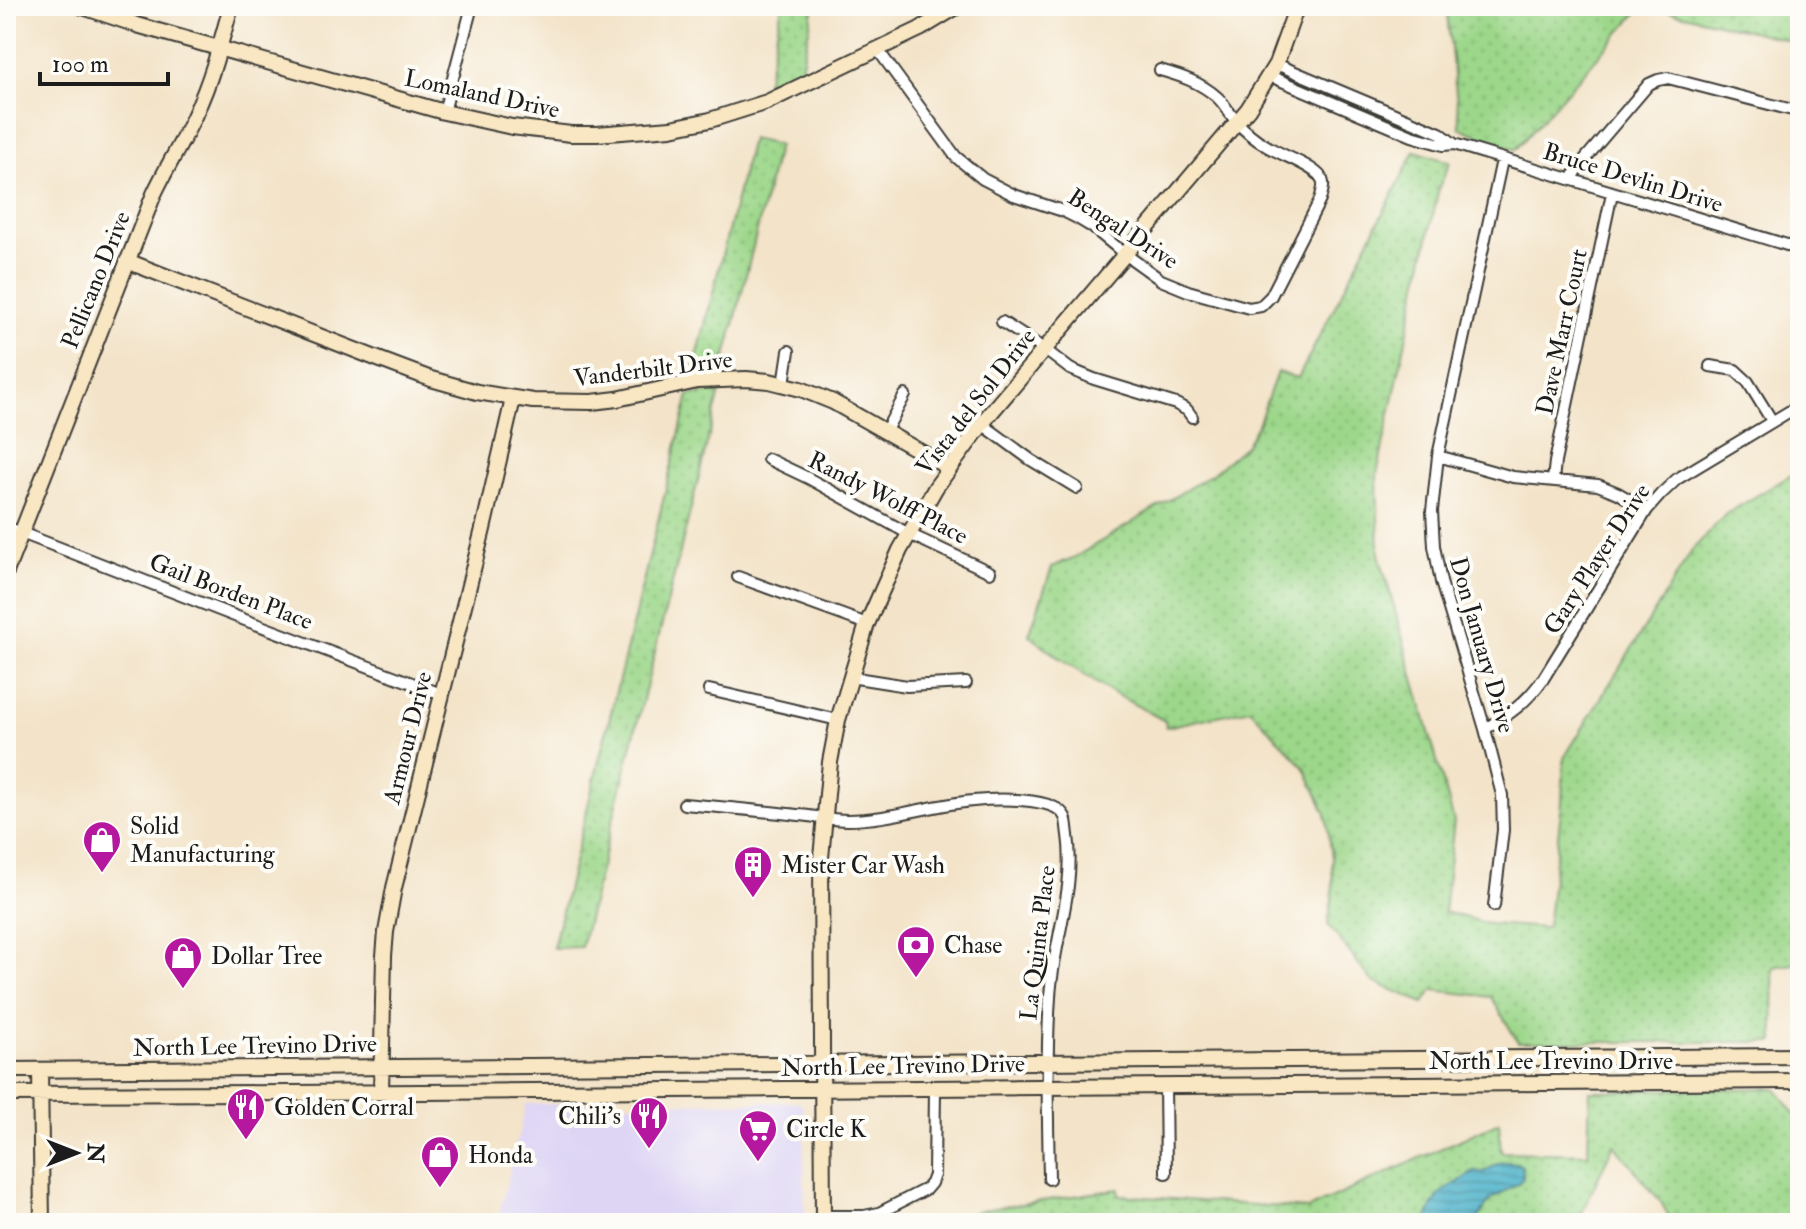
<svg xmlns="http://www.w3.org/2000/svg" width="1806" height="1229" font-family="'IM FELL Double Pica',serif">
  <defs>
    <pattern id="grass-dots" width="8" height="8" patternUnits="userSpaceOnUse" patternTransform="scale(2)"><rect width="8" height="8" fill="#9cd78a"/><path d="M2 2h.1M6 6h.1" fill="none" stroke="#86b876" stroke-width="1.8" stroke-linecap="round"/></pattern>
    <pattern id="water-rules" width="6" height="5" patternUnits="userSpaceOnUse" patternTransform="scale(2)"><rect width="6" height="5" fill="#4ab1c9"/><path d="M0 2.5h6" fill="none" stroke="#3d8fa2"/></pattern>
  </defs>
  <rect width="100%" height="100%" fill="#fdfcf7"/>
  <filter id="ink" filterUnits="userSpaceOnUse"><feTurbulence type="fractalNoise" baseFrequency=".0125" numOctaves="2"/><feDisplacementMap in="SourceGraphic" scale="16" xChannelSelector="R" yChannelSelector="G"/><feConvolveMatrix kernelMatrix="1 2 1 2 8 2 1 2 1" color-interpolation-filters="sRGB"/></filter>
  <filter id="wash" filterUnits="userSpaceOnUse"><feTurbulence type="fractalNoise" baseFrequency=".006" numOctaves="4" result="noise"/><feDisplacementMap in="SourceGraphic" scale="32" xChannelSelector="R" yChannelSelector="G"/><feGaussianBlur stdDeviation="1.8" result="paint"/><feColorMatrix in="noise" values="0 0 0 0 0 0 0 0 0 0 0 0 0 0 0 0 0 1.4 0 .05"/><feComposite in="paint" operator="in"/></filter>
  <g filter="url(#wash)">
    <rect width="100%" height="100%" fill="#f3e3c8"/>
    <path fill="#ded5f5" d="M799,1102L803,1106L805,1223H497L526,1104Z"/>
    <path fill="url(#grass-dots)" stroke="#5c7a53" stroke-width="2" d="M782,6H814L801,68L766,83Z
      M1446,6H1643L1515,150L1460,128Z
      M1647,6H1800V43Z
      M751,139L778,145L724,365L694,369Z
      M1415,151L1450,162L1439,187L1377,474L1379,554L1454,821L1444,912L1489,924L1547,928L1562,802L1564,758L1693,549L1726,514L1800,470V963L1773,967L1774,1042H1518L1491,997L1433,990L1424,1003L1373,982L1328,925L1333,892L1332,858L1326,814L1305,768L1250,709L1166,727L1165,721L1104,688L1060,659L1029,635L1052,567L1075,557L1212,474L1245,446L1259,422L1277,372L1298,378Z
      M720,392L581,947L553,948L689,395Z
      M1776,1088L1800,1121V1223H1672L1661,1202L1614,1144L1577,1223H958L977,1211L1119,1189V1195L1308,1209L1499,1122L1501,1152L1588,1154L1590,1091Z"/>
    <path fill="url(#water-rules)" stroke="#336672" stroke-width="2" d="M1506,1162L1517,1163L1522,1166L1523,1178L1518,1184L1491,1199L1475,1223H1425L1433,1205L1441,1193L1474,1172H1484L1499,1163Z"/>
  </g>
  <g filter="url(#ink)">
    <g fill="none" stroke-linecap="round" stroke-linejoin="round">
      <g stroke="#3c3a36" stroke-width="14">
        <path id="street" d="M878,50L956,157L983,179L1014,195L1063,211L1077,218L1092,227L1125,254L1161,280L1188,291L1249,308L1261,306L1271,296L1320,200C1322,191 1326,184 1320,176C1308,163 1280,155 1265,145C1255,139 1244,130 1236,121C1229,113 1224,103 1217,97C1200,82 1181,76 1160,70
          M1276,64L1440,133L1454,144L1800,249
          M1270,76L1412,136L1443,145L1454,144
          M444,112L472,6
          M1572,180L1579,166L1649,84L1658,80L1668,78L1800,112
          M1002,322L1044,349L1070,369L1094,379L1176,404L1187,410L1192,417
          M1710,366L1735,370L1748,382L1772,421
          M784,384L789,351
          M982,424L1031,460L1077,488
          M885,432L905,395
          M1438,456L1513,477L1598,485L1618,493L1647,510
          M768,459L808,478L909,534L990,572
          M1553,480L1555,462L1612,193
          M6,527L245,620L441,694
          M738,577L867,624
          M850,677L907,686L966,683
          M709,690L838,720
          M1485,729C1510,714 1526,703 1543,679L1647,510L1661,494L1677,479L1800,405
          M684,804C722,807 760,811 799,815C814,816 831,820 847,820C889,820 930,805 973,801C992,799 1056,796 1065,817C1067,821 1067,829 1068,835C1076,890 1053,942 1050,997C1046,1057 1048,1118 1049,1179
          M1494,906L1503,830L1502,795L1485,729L1441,582L1434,546L1432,511L1438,456L1502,160
          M1165,1085L1166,1173
          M823,1216H864L879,1213L926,1189L931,1183L934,1175L935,1088"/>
      </g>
      <g stroke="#3c3a36" stroke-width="18">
        <path id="secondary" d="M80,6L137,25L444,112L512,127L571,134H597L671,128L710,120L767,102L920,29L958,6
          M127,261L378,359L431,379L477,392L533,401L592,402L617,399L697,381L746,379L769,381L801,389L833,402L949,468
          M6,572L154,194C167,166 184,140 196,112C212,78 221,42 231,6
          M6,1070L1800,1056
          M40,1070L42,1223
          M381,1092L384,956L386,932L394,888L483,529L513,399
          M6,1094L292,1093L1800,1081
          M823,1223L821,858L830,762L838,720L867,624L900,550L936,487L988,416L1248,109L1276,64L1297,6"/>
      </g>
      <use href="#street" stroke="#fff" stroke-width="10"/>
      <use href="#secondary" stroke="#f9e7c3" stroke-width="14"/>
    </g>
  </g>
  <defs>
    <g id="shop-pin" transform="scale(2)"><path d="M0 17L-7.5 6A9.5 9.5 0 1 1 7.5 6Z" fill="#b5179e" stroke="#fdfcf7"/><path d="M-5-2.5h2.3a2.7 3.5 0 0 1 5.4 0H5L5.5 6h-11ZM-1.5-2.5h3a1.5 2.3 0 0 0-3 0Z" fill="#fff"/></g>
    <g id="building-pin" transform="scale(2)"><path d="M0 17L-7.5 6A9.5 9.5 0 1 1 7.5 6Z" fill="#b5179e" stroke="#fdfcf7"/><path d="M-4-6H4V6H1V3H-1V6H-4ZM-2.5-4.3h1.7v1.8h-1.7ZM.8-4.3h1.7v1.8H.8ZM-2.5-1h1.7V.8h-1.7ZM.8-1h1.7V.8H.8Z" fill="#fff"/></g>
    <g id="bank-pin" transform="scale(2)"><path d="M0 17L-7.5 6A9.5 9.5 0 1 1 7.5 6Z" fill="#b5179e" stroke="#fdfcf7"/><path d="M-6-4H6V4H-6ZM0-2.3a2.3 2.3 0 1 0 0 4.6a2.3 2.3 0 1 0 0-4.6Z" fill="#fff"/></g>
    <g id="restaurant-pin" transform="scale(2)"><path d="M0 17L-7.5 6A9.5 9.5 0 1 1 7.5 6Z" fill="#b5179e" stroke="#fdfcf7"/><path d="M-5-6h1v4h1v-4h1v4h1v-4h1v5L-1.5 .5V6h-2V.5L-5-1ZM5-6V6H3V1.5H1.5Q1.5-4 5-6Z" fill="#fff"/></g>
    <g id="supermarket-pin" transform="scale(2)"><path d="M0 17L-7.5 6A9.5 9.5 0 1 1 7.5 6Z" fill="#b5179e" stroke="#fdfcf7"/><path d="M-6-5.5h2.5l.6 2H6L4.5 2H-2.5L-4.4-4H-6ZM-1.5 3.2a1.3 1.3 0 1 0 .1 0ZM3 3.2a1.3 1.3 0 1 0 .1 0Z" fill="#fff"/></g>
  </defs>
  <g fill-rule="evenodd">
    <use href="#shop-pin" x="102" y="840"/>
    <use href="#building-pin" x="753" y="865"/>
    <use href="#bank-pin" x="916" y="945"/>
    <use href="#shop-pin" x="183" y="956"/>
    <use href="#restaurant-pin" x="246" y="1107"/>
    <use href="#restaurant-pin" x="649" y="1116"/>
    <use href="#supermarket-pin" x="758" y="1129"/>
    <use href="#shop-pin" x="440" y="1155"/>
  </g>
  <g text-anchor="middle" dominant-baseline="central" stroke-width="8" stroke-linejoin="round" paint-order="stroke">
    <g font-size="24" fill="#1c1c1c" stroke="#fdfcf7">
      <text transform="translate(482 94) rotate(12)">Lomaland Drive</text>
      <text transform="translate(1633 178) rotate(17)">Bruce Devlin Drive</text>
      <text transform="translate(1123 229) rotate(33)">Bengal Drive</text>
      <text transform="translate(96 280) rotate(-68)">Pellicano Drive</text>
      <text transform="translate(1562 332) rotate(-78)">Dave Marr Court</text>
      <text transform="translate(653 369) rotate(-7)">Vanderbilt Drive</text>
      <text transform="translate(976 402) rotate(-52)">Vista del Sol Drive</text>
      <text transform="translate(888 498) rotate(27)">Randy Wolff Place</text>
      <text transform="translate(1597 559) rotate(-57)">Gary Player Drive</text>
      <text transform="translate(231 592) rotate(21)">Gail Borden Place</text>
      <text transform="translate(1482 645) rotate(74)">Don January Drive</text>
      <text transform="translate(408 738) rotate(-76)">Armour Drive</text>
      <text transform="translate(1038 943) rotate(-83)">La Quinta Place</text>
      <text transform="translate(255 1046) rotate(-1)">North Lee Trevino Drive</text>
      <text x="1551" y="1061">North Lee Trevino Drive</text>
      <text transform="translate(903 1066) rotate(-1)">North Lee Trevino Drive</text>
    </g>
    <g font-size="24" fill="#1c1c1c" stroke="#fdfcf7" text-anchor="start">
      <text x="130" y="826">Solid<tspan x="130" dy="28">Manufacturing</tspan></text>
      <text x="781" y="865">Mister Car Wash</text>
      <text x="944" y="945">Chase</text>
      <text x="211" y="956">Dollar Tree</text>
      <text x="274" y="1107">Golden Corral</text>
      <text x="621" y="1116" text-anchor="end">Chili's</text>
      <text x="786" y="1129">Circle K</text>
      <text x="468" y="1155">Honda</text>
    </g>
  </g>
  <rect width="1806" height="1229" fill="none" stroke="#fdfcf7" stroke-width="32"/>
  <g transform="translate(76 1153) rotate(90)" stroke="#fdfcf7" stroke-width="6" paint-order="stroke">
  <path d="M0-6L14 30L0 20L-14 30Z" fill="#1c1c1c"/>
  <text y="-12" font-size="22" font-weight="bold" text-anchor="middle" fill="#1c1c1c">N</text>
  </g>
  <path d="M40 72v12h128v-12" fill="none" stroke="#1c1c1c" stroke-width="4"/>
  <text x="52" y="72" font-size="24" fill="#1c1c1c" stroke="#fdfcf7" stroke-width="6" paint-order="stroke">100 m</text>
</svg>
